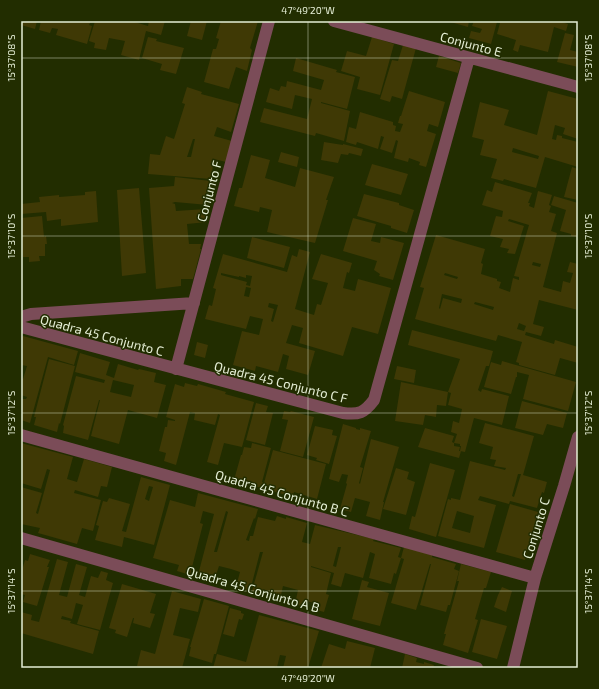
<svg xmlns="http://www.w3.org/2000/svg" width="599" height="689" font-family="'Exo 2',sans-serif">
  <rect width="100%" height="100%" fill="#222d00"/>
  <path fill="#3f3905" fill-rule="evenodd" d="M21,21H37L35,29L21,25Z
    M41,21H91L89,25L92,26L87,44L56,35L58,29L52,28L50,33L39,30Z
    M95,21H131L148,26L149,21H165L161,35L146,31L139,60L121,55L125,41L109,38L106,50L94,48L95,43L89,41Z
    M191,21H207L202,40L187,36Z
    M221,21H258L250,48L252,50L247,71L236,67L229,89L204,82L213,49H216L219,39L216,38Z
    M447,21H469L468,27Z
    M474,21H535L540,22V21H559L568,24L566,31L554,27L548,52L520,45L518,52L513,50L516,40L497,34L500,23L497,22L491,44L469,38L471,31L480,33L482,29L472,26Z
    M565,33L574,35L570,50L578,52V67L557,62Z
    M148,37L157,39L156,41L184,48L176,74L160,70L162,64L142,58Z
    M372,37L394,44L380,95L357,89L360,77L341,71L347,51L366,56Z
    M403,45L416,48L402,99L392,96L390,102L380,99L392,60L398,61Z
    M439,56L461,63L458,73L436,67Z
    M296,58L337,70L336,72L355,77L347,109L321,102V103L350,111L344,141L316,133L315,136L260,122L264,108L307,119L312,99L295,95L292,109L266,102L270,88L279,91L281,86L286,87L287,81L321,90L324,80L293,71Z
    M187,87L202,92L201,94L239,104L231,132L217,127L214,136L232,141L226,162L214,159L211,179L148,174L150,154L160,155L166,136L174,139L185,104L182,103ZM193,139H195L191,157H187Z
    M409,91L445,102L438,127L429,124L427,131L436,134L426,167L419,165L420,162L409,158L408,162L394,158L398,141L396,140L392,153L380,149L384,137L381,136L378,149L357,142L356,145L346,142L349,127L356,129L360,112L393,122V125L396,126L395,131L400,132L403,124L398,123L400,116H401Z
    M548,91L578,99V139L563,134L565,128L555,125L552,139L556,140L557,135L562,136V138L578,142V167L545,157L536,188L504,179L503,181L491,178L497,159L480,155L484,140L472,137L480,102L509,110L504,125L537,135ZM513,148L539,156L538,159L512,152Z
    M324,142L343,145V144L363,149L361,156L349,153L348,155L341,154L338,163L321,160Z
    M281,152L299,157L297,167L278,162Z
    M251,155L270,160L265,178L295,187L300,168L334,177L326,200H328L315,243L267,232L272,210L260,207L259,212L234,206L239,188H242Z
    M372,164L408,174L401,195L365,185Z
    M572,167L578,169V200L564,197Z
    M175,177L211,181L208,205L175,202L172,203L175,204L176,211L206,209L207,222L187,224L189,244H201L200,249H201L193,279H181V286L156,289L149,188L174,186Z
    M495,182L532,193L528,203H530L529,206L534,208L538,191L552,195L549,205L551,206L549,212L556,214L551,231L557,233L543,287L561,292L563,281L570,283L573,273L567,272L570,262L578,264V310L539,300L533,324L544,327L541,336L526,332L525,335L554,344L555,340L578,347V363L560,358L555,375L519,365V363L516,362L522,342L498,335L496,341L415,319L424,288L420,287L436,235L485,249L481,263L483,264L481,274L497,279V281L501,282L499,288L510,292L513,278L519,280V277L514,276L529,225L509,219L508,221L524,226L515,254L507,253L509,249L500,247L503,239L490,236L496,216L502,217L503,211L482,205L487,190L492,192ZM533,262L541,264L540,267L532,265ZM445,273L458,277L457,279L444,275ZM442,294L462,299L461,303L443,298L440,309L439,308ZM475,302L494,307L493,310L474,304ZM519,323L526,326L524,331L517,329Z
    M139,188L146,273L122,276L117,190Z
    M96,191L98,222L61,226V219L47,221L46,212L21,214V204L40,202L39,197L59,195V197L85,195V192Z
    M364,194L399,203V205L414,210L407,233L391,228V226L357,216Z
    M554,196L578,203V237L571,236V234L560,231L566,210L551,205Z
    M42,216L44,237L46,236L47,244H45V256H39L40,261L29,262V257H23L22,246H21V218Z
    M353,218L376,224L371,241L380,243L381,237L404,243L393,280L379,276L380,274L374,270L377,261L343,251Z
    M252,237L290,247L284,268L247,258Z
    M299,249L310,252L295,309L314,315L317,304L321,305L328,283L312,279L321,254L352,263L349,273L347,272L343,288L355,291L358,279L391,288L378,334L352,327L343,356L299,343L303,328L292,325L286,343L315,351L308,375L286,369L289,356L283,354L278,372L256,366L255,371L233,365L242,331L259,335L263,319L250,316L246,329L205,319L209,305L212,306L216,289L213,288L223,254L287,272L292,255L297,257ZM221,273L239,277V276L246,278V275L252,276L250,286L246,285L247,282L221,275ZM246,287L251,288L249,297L244,296ZM269,303L278,305L273,322L271,321L274,309L268,307Z
    M412,330L493,351L489,366H486L478,390L481,392L482,389L509,396L502,425L474,418L465,452L460,451L461,446H460V444L454,443L457,434L451,432L453,421L459,423L462,409L448,405L451,393L448,392L460,359L408,345Z
    M23,336L78,351L74,365L48,357L30,423L21,420V399H26L27,397L21,395V379H23L27,366L21,365V339Z
    M197,342L208,345L205,358L194,355Z
    M80,353L110,362L106,375L114,378L118,364L138,370L139,369L156,373L154,382L166,385L157,418L128,410L119,444L91,436L100,400H99L88,440L63,433L64,426L63,425L76,376L104,383L105,380L75,372ZM113,380L134,385L131,397L110,392Z
    M49,359L75,366L60,424L59,423L57,432L34,425L36,417H34Z
    M502,361L576,382L568,411L523,399L529,375L517,372V377H516L511,394L484,387L491,362L501,365Z
    M397,366L416,370L414,383L394,379Z
    M401,382L448,392L446,406L437,405L436,417L425,415L423,425L395,421Z
    M185,383L197,386L198,384L226,392L225,394L254,402L242,447L224,443L218,465L207,462L220,415L218,414L215,425L194,420L195,413L190,412L176,465L164,461L166,453L159,451L165,427H167L168,420L175,421V420L166,417L175,384L184,387Z
    M522,401L567,413L563,428L547,424L543,435L515,428Z
    M256,403L268,406L266,412L273,413L265,445L246,440Z
    M284,411L290,412L291,411L314,417L303,457L280,451L288,420L282,419Z
    M485,423L534,436L523,475L547,482L544,493L542,492L537,508L510,501L509,504L480,496L478,500L496,505L484,548L438,536L448,499L451,500V498L460,500L470,461L505,470L506,468L494,466L496,460L490,459L493,447L479,443ZM518,474H521L514,497L512,496ZM457,511L474,516L470,533L452,528Z
    M343,424L356,428V429L360,430V428L371,431L360,467L363,468L359,483L360,484L371,439L399,447L383,502H384L380,520L366,516L370,502L355,498L351,512L340,509L347,484L346,483L348,475L342,474L339,482L329,479Z
    M315,426L333,430L332,435L337,436L329,464L316,460L317,458L307,455Z
    M425,428L454,436L452,442L454,443V446L460,447L459,451H461L459,458L418,447Z
    M21,443L73,457L67,479L77,482L84,459L112,467L107,487L101,486L98,497L75,490L74,493L101,500L93,531L82,528L77,544L38,533L40,528L21,524V487L42,493L36,513L38,514L50,470L47,469L41,489L21,483Z
    M252,443L271,448L262,482L264,483L273,450L326,464L317,499L294,492L293,497L234,480L241,455H242L244,447L251,448Z
    M430,463L455,470L436,537L409,529L412,516L415,517Z
    M396,468L409,472L407,479L415,482L406,515L383,509Z
    M141,477L170,485L154,545L124,537L122,547L95,540L99,526L96,525L103,501L107,502L109,498L130,504L122,531L126,532ZM149,486L153,487L149,501L145,499Z
    M198,493L258,509L255,519L254,518L246,540L249,541L250,536H253L258,517L275,521L277,516L286,519V517L307,523L302,542L310,544L315,525L374,539L373,541L401,548L398,557L401,558L396,574L394,573L391,584L369,578L375,554L370,552L363,578L345,573L341,587L331,584L334,573L311,566V567L331,573L326,594L329,595L324,612L313,609L315,603L306,601L304,607L295,604L298,590L283,586L280,599L252,591L263,552H260L250,591L236,587L240,572L231,569L219,566L214,581L204,578L205,577L198,575L214,514L203,511L200,523L203,524L190,575L177,571L179,565L153,558L170,500L195,507ZM226,511L228,512L217,552H214ZM338,547H341L336,567L333,566Z
    M510,504L538,512L525,560L496,552Z
    M404,547L432,555V557L456,564L454,569L459,571L450,605H448L446,612L420,605L431,564H430L416,610L391,603L404,559L401,558Z
    M30,554L50,560L47,567H49L37,606L23,602L25,595L21,594V574L25,560L28,561Z
    M57,559L68,562L59,595L67,597L76,564L87,567L79,595L85,597L91,576L98,578L101,571L108,573L106,580L113,583L100,630L77,624L83,605L76,603L72,619L62,616L61,619L71,621L70,623L99,631L93,654L21,633V612L32,615L31,620L39,622Z
    M461,564L491,572L486,588H484L482,595L475,619L478,620L468,653L443,645L446,634H444L459,581H457Z
    M362,580L369,582L367,587L389,593L380,626L352,619Z
    M122,584L156,594L150,613L155,614L150,628L133,623L134,618H133L127,637L115,633L116,630L109,628Z
    M502,587L512,591L506,612L494,607L498,595Z
    M172,591L201,599L198,612L180,608L173,635L190,639L182,668H144L137,666L141,650L155,654Z
    M204,599L229,606L216,654H214L212,663L189,656L191,647H190Z
    M230,608L241,611V613L244,614L242,620L239,619L234,637L223,634Z
    M259,615L319,631L308,668H283L286,656L280,655L277,667L275,666L274,668H213L217,654L246,662Z
    M481,619L507,626L497,659L472,652Z
    M347,641L375,648L370,668H321L329,644L345,649Z
    M405,654L417,658L416,662L424,664V662L434,665L433,668H402Z"/>
  <g fill="none" stroke-linecap="round" stroke-linejoin="round">
    <path stroke="#7b4c58" stroke-width="12" d="M334,21L578,87
      M21,317L31,314L194,303
      M21,327L343,413C359,415 364,413 374,400L469,58
      M176,369L269,21
      M21,435L535,578
      M21,538L477,668
      M513,668L535,578L564,486L578,437"/>
  </g>
  <path fill="none" stroke="#e5eed5" stroke-width="1" stroke-opacity="0.45" d="M308,21V668M21,58H578M21,236H578M21,413H578M21,591H578"/>
  <g text-anchor="middle" dominant-baseline="central" stroke-width="3" stroke-linejoin="round" paint-order="stroke">
    <g font-size="13" fill="#e5eed5" stroke="#222d00">
      <text transform="translate(471 44) rotate(15)">Conjunto E</text>
      <text transform="translate(209 191) rotate(-75)">Conjunto F</text>
      <text transform="translate(102 335) rotate(15)">Quadra 45 Conjunto C</text>
      <text transform="translate(281 382) rotate(14)">Quadra 45 Conjunto C F</text>
      <text transform="translate(282 493) rotate(16)">Quadra 45 Conjunto B C</text>
      <text transform="translate(536 528) rotate(-73)">Conjunto C</text>
      <text transform="translate(253 589) rotate(16)">Quadra 45 Conjunto A B</text>
    </g>
  </g>
  <rect width="599" height="689" fill="none" stroke="#222d00" stroke-width="44"/>
  <rect x="22" y="22" width="555" height="645" fill="none" stroke="#e5eed5" stroke-width="1.5"/>
  <g font-size="10" text-anchor="middle" fill="#e5eed5">
    <text x="308" y="14">47°49'20"W</text>
    <text transform="translate(11 58) rotate(-90)" y="4">15°37'08"S</text>
    <text transform="translate(588 58) rotate(-90)" y="4">15°37'08"S</text>
    <text transform="translate(11 236) rotate(-90)" y="4">15°37'10"S</text>
    <text transform="translate(588 236) rotate(-90)" y="4">15°37'10"S</text>
    <text transform="translate(11 413) rotate(-90)" y="4">15°37'12"S</text>
    <text transform="translate(588 413) rotate(-90)" y="4">15°37'12"S</text>
    <text transform="translate(11 591) rotate(-90)" y="4">15°37'14"S</text>
    <text transform="translate(588 591) rotate(-90)" y="4">15°37'14"S</text>
    <text x="308" y="682">47°49'20"W</text>
  </g>
</svg>
